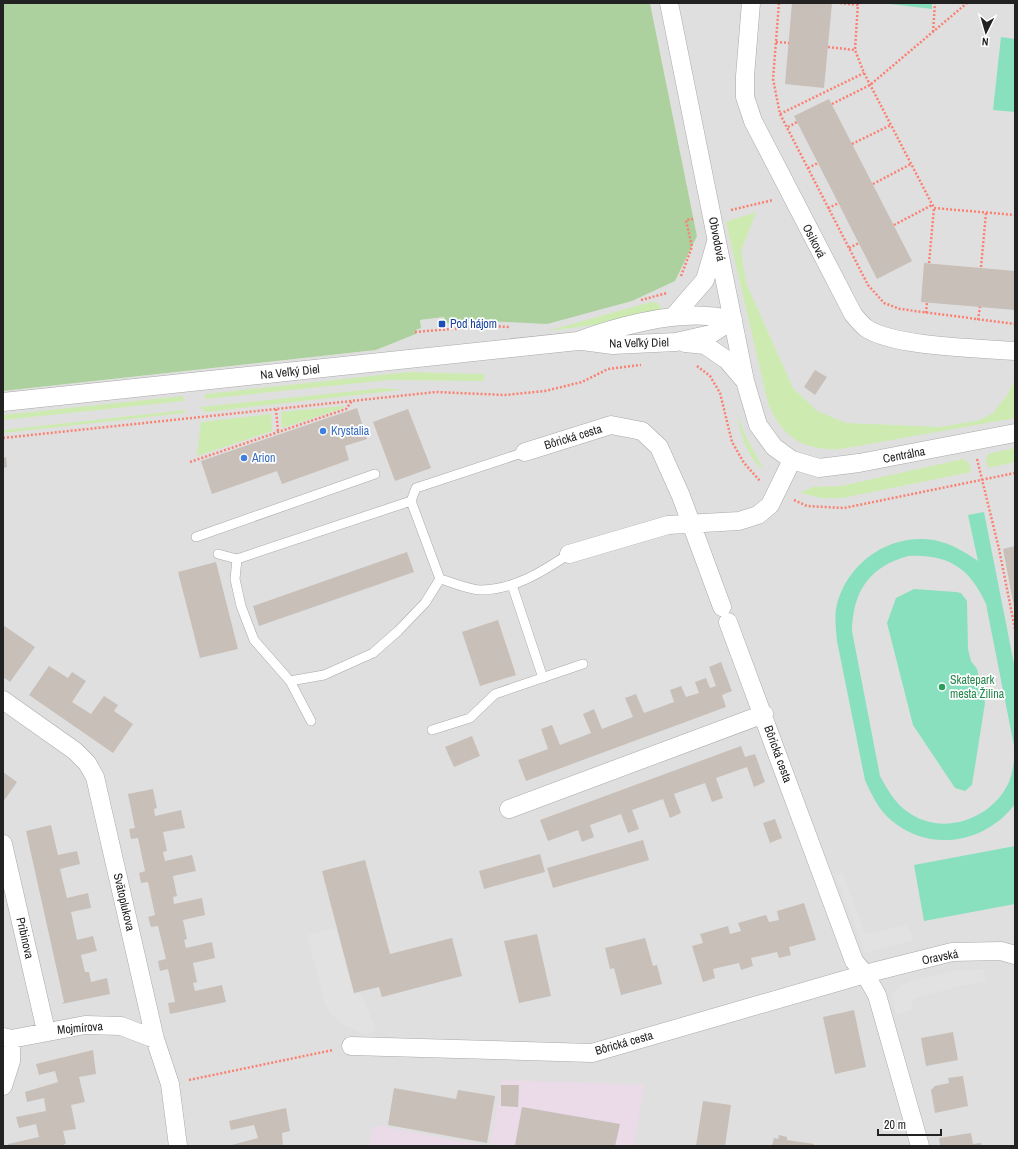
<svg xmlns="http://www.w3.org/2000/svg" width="1018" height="1149" font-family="'Archivo Narrow',sans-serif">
  <rect width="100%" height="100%" fill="#f2efe9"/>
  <path fill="#e0dfdf" d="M650,3H1015V1146H3V391L376,350L416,334V330L421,327L420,320L444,317L446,323L485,321L697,236Z"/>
  <path fill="#ebdbe8" d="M502,1080L644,1085L634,1146H490Z
    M374,1125L486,1146H369Z"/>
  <path fill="#cdebb0" d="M756,212L741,251L746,283L793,388L817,411L846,423L941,427L980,420L993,413L1008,394L1015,379V418L841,449C804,451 782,438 768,403L726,222Z
    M651,302L658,303L663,311L633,320L547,331Z
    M408,372L484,374V381L389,380L204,399L206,394Z
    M384,388L401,390L206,412L200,407Z
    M183,396L184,401L3,420V415Z
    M344,406V408L282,428L281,412Z
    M185,410V413L3,433V430Z
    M271,414L272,431L197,456L201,422Z
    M737,415L745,435L764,470C747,457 741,436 737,415Z
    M1015,448V462L988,468L986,461L988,454Z
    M963,459L969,463L971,472L842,498H822L800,493L812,487L841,486Z"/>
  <path fill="#add19e" d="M3,3H650L697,236L675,281L632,301L547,324L485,321L446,323L444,317L420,320L421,328L416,330V334L376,350L3,391Z"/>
  <path fill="#88e0be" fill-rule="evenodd" d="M882,3H932V9Z
    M1001,37L1015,39V112L993,110Z
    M984,512L1015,669V804C986,843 931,853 892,821C879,810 872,796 865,780L837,641C836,629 834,616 837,604C848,562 890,533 934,540C950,543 965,552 978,561L968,515ZM908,556C948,554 970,568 986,604L1015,751C1014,761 1013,772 1009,782C992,820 940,838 905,810C894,801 887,789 880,776L852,631C853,591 869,567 908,556Z
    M914,589L956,592L961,593L967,601L968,649L971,661L977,669L985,703L972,785L965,791L955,788L913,725L887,623L896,598Z
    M1015,846V904L924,921L914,865Z"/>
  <path fill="#e2e2e2" d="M843,873L865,934L907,925L914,940L865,953L836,875Z
    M336,928L354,995L361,993L376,1030L365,1035L343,1024L332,1015L324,1002L307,935Z
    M984,969L985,982L959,986L916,998L911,1001L913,1009L896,1015L892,995L900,986L914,980L954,971Z"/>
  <path fill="#c7bfb8" d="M792,3H832L824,88L785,84Z
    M829,99L912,261L877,279L794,116Z
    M924,263L1015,271V310L921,302Z
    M815,370L827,377L815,395L804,387Z
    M357,408L367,439L345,446L349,460L282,484L277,471L212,494L201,461Z
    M408,409L431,468L395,481L373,422Z
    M6,457L7,467L3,468V458Z
    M1015,546V607H1014L1003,549Z
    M407,552L414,572L259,626L253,606Z
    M216,562L238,649L200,658L178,572Z
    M498,620L516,675L480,686L462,632Z
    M3,625L35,647L10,682L3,677Z
    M721,662L732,691L722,695L726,707L526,781L518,760L548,749L541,729L552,725L560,745L591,733L583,714L594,709L602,729L633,717L625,698L636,694L644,713L674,702L670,690L681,686L686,697L699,693L695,682L706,678L710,688L716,686L709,667Z
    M49,666L68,678L72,672L86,681L72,702L91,714L104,696L118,705L114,711L133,724L113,753L29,695Z
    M472,736L480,756L454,767L445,747Z
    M741,746L745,757L755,754L765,782L754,787L747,767L716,778L723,798L712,802L705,783L674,794L681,813L670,818L663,799L632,810L639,829L628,833L621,814L590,825L594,837L582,842L578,830L548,841L540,820Z
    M3,772L17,782L3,802Z
    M153,789L157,808L154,809L155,816L181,810L185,828L163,832L167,851L163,852L165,861L192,855L196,871L173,876L177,896L173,897L174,904L202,898L205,915L183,920L187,939L184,940L186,948L212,942L215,958L193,963L197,982L193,983L195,991L222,985L226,1002L170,1014L168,1003L175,1002L168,969L160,971L158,961L166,959L158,926L151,927L148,917L155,915L148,882L141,883L139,873L145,871L138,838L131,839L129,829L135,828L128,794Z
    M775,819L782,838L770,843L763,823Z
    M51,825L58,855L77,851L80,864L60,869L67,898L88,893L91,908L71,912L77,940L93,936L97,951L81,955L85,972H89L91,982L107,978L110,994L62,1004L64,1002L26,831Z
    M643,840L649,860L553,888L547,868Z
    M540,854L545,872L484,889L479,871Z
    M365,860L390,954L452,938L462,976L382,997L379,987L354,993L322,871Z
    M804,903L816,940L789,947L791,955L779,958L777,952L751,958L753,966L741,970L739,963L713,969L715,978L703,982L692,946L703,943L700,934L728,926L730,934L741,931L738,923L766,915L769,922L779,920L777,911Z
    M537,934L551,996L519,1003L504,941Z
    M645,938L653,966L657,965L662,984L621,995L614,968L610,969L605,948Z
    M854,1010L866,1067L835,1074L823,1017Z
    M953,1032L958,1060L926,1066L921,1038Z
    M93,1050L96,1074L79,1077L85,1102L71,1105L76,1129L63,1131L66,1144H64L65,1146H8V1144L39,1137L36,1124L19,1128L16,1117L46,1111L44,1098L27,1102L25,1092L58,1082L55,1071L39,1075L36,1064Z
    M963,1076L968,1106L935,1113L931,1090L935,1086L949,1083L948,1078Z
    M501,1085H519L518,1107L501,1106Z
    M394,1088L456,1099L458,1090L495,1096L487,1143L388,1125Z
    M703,1101L731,1105L725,1146H696Z
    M522,1107L620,1124L615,1146L515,1145Z
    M286,1108L290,1131L282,1133L283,1146H228L258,1138L254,1125L231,1130L229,1121Z
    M971,1133L973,1144L981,1143L982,1146H940L939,1138Z
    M779,1135L787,1137V1140L814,1144V1146H772L774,1138L778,1139Z"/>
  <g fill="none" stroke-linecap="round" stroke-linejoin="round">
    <g stroke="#a9a9a9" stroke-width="10">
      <path id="service" d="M411,501L440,579C452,582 469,590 482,590C515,589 542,572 569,554
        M196,537L375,474
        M218,554L237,559L411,501L416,488L525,452
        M237,559L235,579L241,606L254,640L290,681L311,721
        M512,585L543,678
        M290,681L324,675L373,653L398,631L425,603L440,579
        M432,730L470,718L495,694L583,664"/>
    </g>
    <g stroke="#a9a9a9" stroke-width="19">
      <path id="minor" d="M669,3L745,381L758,425L774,447L792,460L819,468L859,463L1015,433
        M751,3L745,76V97L753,121L853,314C857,319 861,324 866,328C894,347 978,348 1015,351
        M673,317L705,280L716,242
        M582,341L613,345L676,342L711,334L733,320
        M685,343L705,345L727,360L744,380
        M3,402L578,341C615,327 668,313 708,316C716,316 725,319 733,320
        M525,452L611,425L642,431L659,447L681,496L722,607
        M569,554L668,525L739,521L758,515L770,505L792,460
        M728,622L854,961L865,974L877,995L920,1146
        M3,700L75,751L87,763L95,777L155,1039L170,1084L178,1146
        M509,809L764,714
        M3,844L46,1031
        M3,1037L11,1039L85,1025L121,1026L155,1039
        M351,1046L592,1053L865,974L952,952L1001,951L1015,955
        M3,1086L11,1061V1039"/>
    </g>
    <path stroke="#fa8072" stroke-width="2.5" stroke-dasharray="2 2" stroke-linecap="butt" d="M779,3L773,79L780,114L868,285L884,303L900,309L1015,324
      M840,3L858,5
      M858,3L855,50L864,73L934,208L1015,215
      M933,32L935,3
      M776,42L789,43
      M828,47L855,50
      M832,104L870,85L967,3
      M780,114L864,73
      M788,127L797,122
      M852,144L891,125
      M808,168L818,163
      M873,184L911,164
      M828,208L839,203
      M731,210L773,200
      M894,225L932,205
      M849,248L859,243
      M929,263L934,208
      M981,267L986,213
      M681,276L692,247L686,220L693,219
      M641,300L667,293
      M926,313L927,302
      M978,320L980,307
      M415,332L487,326L510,327
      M697,366L710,376L720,393L732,442L744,463L760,481
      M276,409L278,432
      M3,438L436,392L505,395L545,391L582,382L608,369L641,365
      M977,459L999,549L1015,629
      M190,462L346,409L352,401
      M794,500L807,506L844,508L1015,473
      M189,1080L333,1050"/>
    <use href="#service" stroke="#fff" stroke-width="9"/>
    <use href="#minor" stroke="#fff" stroke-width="18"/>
  </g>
  <rect fill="#1a4fb4" stroke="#fff" stroke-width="1.5" x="438" y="320" width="8" height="8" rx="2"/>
  <g fill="#3f7fe0" stroke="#fff" stroke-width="1.5">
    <circle cx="323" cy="431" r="4"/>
    <circle cx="244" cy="458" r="4"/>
  </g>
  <circle fill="#2e9e5b" stroke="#fff" stroke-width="1.5" cx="942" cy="687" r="4"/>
  <g text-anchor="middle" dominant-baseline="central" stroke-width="3.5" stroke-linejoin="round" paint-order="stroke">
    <g font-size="12" fill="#222" stroke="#fff">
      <text transform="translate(717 239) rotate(79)">Obvodová</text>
      <text transform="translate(814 241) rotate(63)">Osiková</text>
      <text transform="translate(639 343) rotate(-1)">Na Veľký Diel</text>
      <text transform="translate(290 372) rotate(-6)">Na Veľký Diel</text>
      <text transform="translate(573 437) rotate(-17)">Bôrická cesta</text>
      <text transform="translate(904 455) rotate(-11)">Centrálna</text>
      <text transform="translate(778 754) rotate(70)">Bôrická cesta</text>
      <text transform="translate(124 902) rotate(77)">Svätoplukova</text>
      <text transform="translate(25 938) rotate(77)">Pribinova</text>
      <text transform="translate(940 957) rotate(-11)">Oravská</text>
      <text transform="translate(80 1028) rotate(-5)">Mojmírova</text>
      <text transform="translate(624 1043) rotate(-16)">Bôrická cesta</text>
    </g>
    <g font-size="12" fill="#164399" stroke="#fff" text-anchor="start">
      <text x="450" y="324">Pod hájom</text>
    </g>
    <g font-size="12" fill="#366cbe" stroke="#fff" text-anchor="start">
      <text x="331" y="431">Krystalia</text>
      <text x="252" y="458">Arion</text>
    </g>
    <g font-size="12" fill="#27864d" stroke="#fff" text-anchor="start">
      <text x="950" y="680">Skatepark<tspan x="950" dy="14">mesta Žilina</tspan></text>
    </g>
  </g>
  <rect width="1018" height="1149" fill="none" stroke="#222222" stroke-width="8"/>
  <g transform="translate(986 32) rotate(185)" stroke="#ffffff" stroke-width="3" paint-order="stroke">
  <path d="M0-3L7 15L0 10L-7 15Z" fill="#222222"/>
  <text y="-6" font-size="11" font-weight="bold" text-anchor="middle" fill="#222222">N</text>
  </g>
  <path d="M878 1129v6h63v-6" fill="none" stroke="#222222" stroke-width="2"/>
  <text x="884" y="1129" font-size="12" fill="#222222" stroke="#ffffff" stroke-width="3" paint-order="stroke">20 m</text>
</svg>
